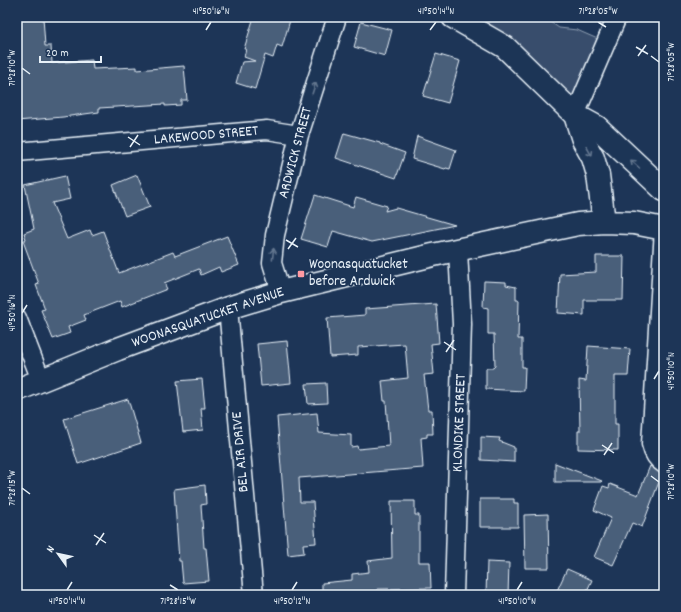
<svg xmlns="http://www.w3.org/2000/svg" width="681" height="612" font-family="Dekko,sans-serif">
  <rect width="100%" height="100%" fill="#1d3557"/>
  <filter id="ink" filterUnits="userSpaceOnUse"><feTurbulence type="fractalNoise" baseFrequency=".025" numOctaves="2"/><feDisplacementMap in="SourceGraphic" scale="8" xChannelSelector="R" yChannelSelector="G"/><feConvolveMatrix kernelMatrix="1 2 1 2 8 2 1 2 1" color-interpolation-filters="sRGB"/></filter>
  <g filter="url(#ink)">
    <path fill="#374d6c" stroke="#909fb2" d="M472,17H543L559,28L577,30L609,44L580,105Z"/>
    <path fill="#495e7a" stroke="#e8f1f8" d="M17,17H43L45,46H51L52,63L92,60L93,69L137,67V70L184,66L187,100H181V105L165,106V104L99,108V112L63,117L17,121Z
      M254,17H291L282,47L277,45L273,58L265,55L255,89L236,83L242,62L255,61L244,57L246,49H244Z
      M361,22L392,30L385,56L354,47Z
      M436,54L460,61L448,103L423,96Z
      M344,133L380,143V144L405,153L396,178L336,158Z
      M417,136L456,150L450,169L446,168L445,169L412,159Z
      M137,175L150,207L125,216L113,185Z
      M65,176L70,199L52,203L67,239L90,230L92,235L103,231L119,273L173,252L175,256L227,236L239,265L221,272L219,267L201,275L199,269L164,283L167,289L139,300L122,307L120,301L84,315L86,320L68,327L70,333L53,339L41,310L45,309L36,285L39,284L23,241L26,239L24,233L34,229L25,185Z
      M315,195L353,207L356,197L387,206L385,211L396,208L455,225L372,242L333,231L328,247L301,239Z
      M596,256H624L623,300H584V315L558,313L560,274L596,272Z
      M484,281L506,282V285L516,287V300H519L518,339H522V367H525L524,391L486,389V368H493L495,366L494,334H488V308L483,307Z
      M436,304L439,343L431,344L434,374L424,375L428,410H432L433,434H427V437L421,438L423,468L299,478L300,502H313L316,543L303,544L304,553L288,555L277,417L317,413L319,433L351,435V447L357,446L358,449L389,446L386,401H384L382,381L408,378L405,344L358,347V355L330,357L327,318L365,315V309Z
      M287,341L291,383L261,386L257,344Z
      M588,346L630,349L628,376H615V424H618V450L578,449V431H580L579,380L586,381Z
      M202,379L205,408H201L203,430L183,432L177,381Z
      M326,383L327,403L308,404L306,384Z
      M128,399L141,443L78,464L64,419Z
      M481,437L500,438L499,441L514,447V462L481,460Z
      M555,463L602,481L601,482H555Z
      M650,466L662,474L642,527L632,523L613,565L594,557L611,518L594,510L603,486L609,488L610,484L638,495Z
      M205,485L206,504L201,505L204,548H206L209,581L183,583L181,561H179L174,489Z
      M480,499H514V503H518V527H480Z
      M391,501H415V515H419V562H430L431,588L377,589L378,595H322V583L352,580V574L369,572L368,561L392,558Z
      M548,514L549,568H525L524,515Z
      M487,562L509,563L508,595H486Z
      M567,569L592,580L585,595H555Z"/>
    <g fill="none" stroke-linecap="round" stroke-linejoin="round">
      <g stroke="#e8f1f8" stroke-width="21">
        <path id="street" d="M575,115L617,17
          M17,152L267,130L299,135
          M664,229L651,444C653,453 656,459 664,464
          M281,292L272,263L275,235L299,135L337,17
          M228,308L254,595
          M17,318L41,380
          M454,595L462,324L458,251"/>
      </g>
      <g stroke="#e8f1f8" stroke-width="25">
        <path id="secondary" d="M453,17L505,47L575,115L597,127L664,190
          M575,115L583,140L593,158L598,175L604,222
          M17,390L118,349L228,308L281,292L433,255L578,224L604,222L634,223L664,229"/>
      </g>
      <use href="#street" stroke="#1d3557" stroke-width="18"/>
      <use href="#secondary" stroke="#1d3557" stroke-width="22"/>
    </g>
    <defs><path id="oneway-shaft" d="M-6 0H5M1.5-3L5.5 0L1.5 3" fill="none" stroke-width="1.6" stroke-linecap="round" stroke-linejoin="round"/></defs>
    <g stroke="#64778f">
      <use href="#oneway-shaft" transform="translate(314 88) rotate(-72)"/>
      <use href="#oneway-shaft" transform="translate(589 151) rotate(61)"/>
      <use href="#oneway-shaft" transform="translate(635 164) rotate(-138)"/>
      <use href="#oneway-shaft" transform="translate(273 254) rotate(-84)"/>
    </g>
  </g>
  <path fill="none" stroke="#e8f1f8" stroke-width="1.5" d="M598,22L606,27M206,30L211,22M430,30L436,22M636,47L648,54M638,56L646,45M651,56L659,62M22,68L30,74M128,137L140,145M130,147L138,135M286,240L298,247M288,249L296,238M22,313L27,305M444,342L456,350M446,352L454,340M654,379L659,371M602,445L614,453M604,455L612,443M651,476L659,482M22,488L30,494M94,535L106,543M96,545L104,533M170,585L178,590M67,590L72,582M292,590L297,582M517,590L522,582"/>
  <rect fill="#ff9aa2" stroke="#1d3557" stroke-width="1.5" x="297" y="270" width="8" height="8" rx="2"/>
  <g text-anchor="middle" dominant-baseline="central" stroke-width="3.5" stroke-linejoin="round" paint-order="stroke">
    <g font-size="15" fill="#e8f1f8" stroke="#1d3557">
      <text transform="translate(206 136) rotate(-5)">LAKEWOOD STREET</text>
      <text transform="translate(296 153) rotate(-75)">ARDWICK STREET</text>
      <text transform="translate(208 318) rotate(-19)">WOONASQUATUCKET AVENUE</text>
      <text transform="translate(460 423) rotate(-88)">KLONDIKE STREET</text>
      <text transform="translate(241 452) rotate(-95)">BEL AIR DRIVE</text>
    </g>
    <g font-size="15" fill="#e8f1f8" stroke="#1d3557" text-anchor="start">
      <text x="309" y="265">Woonasquatucket<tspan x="309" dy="17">before Ardwick</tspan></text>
    </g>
  </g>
  <rect width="681" height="612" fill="none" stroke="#1d3557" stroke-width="44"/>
  <g transform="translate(58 554) rotate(303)" stroke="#1d3557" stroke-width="3" paint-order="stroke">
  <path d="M0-3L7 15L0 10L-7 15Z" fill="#e8f1f8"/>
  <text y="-6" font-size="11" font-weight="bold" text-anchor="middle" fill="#e8f1f8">N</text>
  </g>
  <path d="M40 56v6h61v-6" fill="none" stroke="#e8f1f8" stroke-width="2"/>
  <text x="46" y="56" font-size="12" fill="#e8f1f8" stroke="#1d3557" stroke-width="3" paint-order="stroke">20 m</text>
  <rect x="22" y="22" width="637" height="568" fill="none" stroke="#e8f1f8" stroke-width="1.5"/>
  <g font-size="10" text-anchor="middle" fill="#e8f1f8">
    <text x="211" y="14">41°50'16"N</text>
    <text x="436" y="14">41°50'14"N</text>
    <text x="598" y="14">71°28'05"W</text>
    <text transform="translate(670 62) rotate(-90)" y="4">71°28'05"W</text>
    <text transform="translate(11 68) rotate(-90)" y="4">71°28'10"W</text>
    <text transform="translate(11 313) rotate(-90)" y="4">41°50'16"N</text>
    <text transform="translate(670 371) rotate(-90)" y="4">41°50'10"N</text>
    <text transform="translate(670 482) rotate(-90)" y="4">71°28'10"W</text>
    <text transform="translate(11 488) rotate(-90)" y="4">71°28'15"W</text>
    <text x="67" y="604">41°50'14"N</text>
    <text x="178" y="604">71°28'15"W</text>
    <text x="292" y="604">41°50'12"N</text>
    <text x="517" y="604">41°50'10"N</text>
  </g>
</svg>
